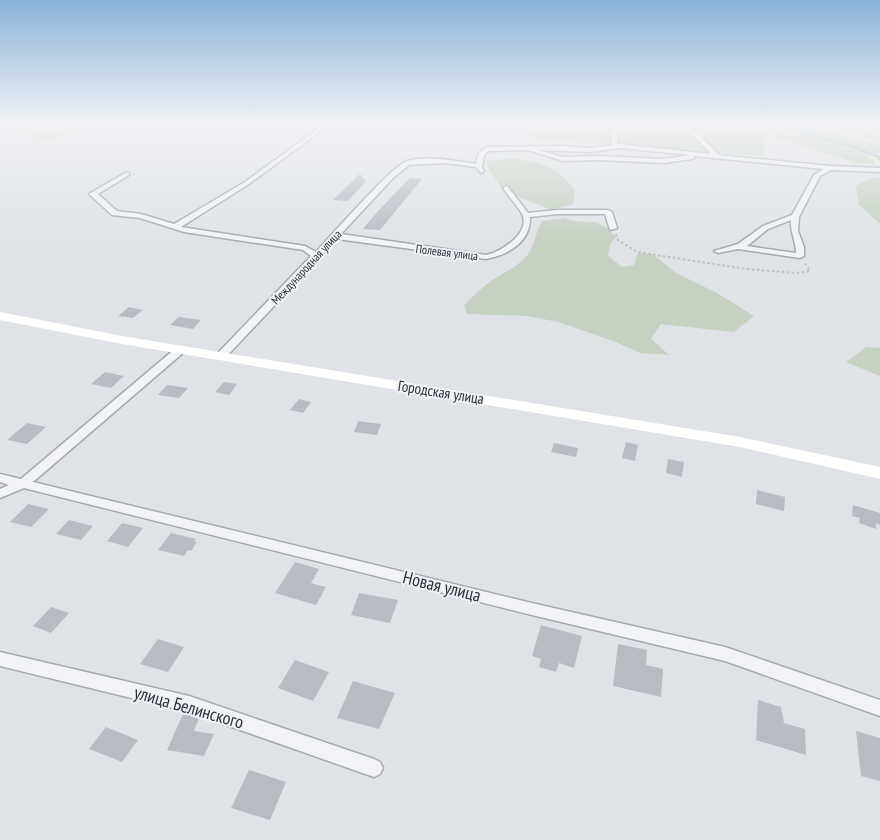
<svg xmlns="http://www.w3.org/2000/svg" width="880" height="840" font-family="'PT Sans Narrow',sans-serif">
  <rect width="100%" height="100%" fill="#dfe3e7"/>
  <path fill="#c5d1c1" d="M34,125H112L37,143L24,130Z
    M536,125H750L765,133L764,156L530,138Z
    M767,125H806L880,145V153L870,152L867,155L875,162L876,164L857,163L777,138L774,135L780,130Z
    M836,125H880V143Z
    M513,158C546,164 553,164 575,190L573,204L552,210L504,191L490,171L487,161Z
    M880,177V224L859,205L856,186L868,179Z
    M564,218C588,227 595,213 616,237L611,243L608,256L622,267L634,265L638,253L652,254L676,273L717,293L754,316L734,332L661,324L651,339L669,355L640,353L616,342L558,322L528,316L467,314L464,305C472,298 479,290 487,284C500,274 515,269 526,257C535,246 535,232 542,221Z
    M866,347L880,348V376L846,362Z"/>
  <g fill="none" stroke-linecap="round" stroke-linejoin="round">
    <path stroke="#9db1c5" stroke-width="2" d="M776,125L854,147L879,157L880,160"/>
  </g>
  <path fill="#b7bcc4" d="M360,174L366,181L349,200L345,201L333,200Z
    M410,178L422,179L380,230L363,229L378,211Z
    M129,307L143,310L133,318L118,316Z
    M179,317L201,320L193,329L170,325Z
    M105,372L124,376L111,388L91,384Z
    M224,382L237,384L229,395L215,392Z
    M167,385L188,388L179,398L158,395Z
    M299,399L311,402L303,413L290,410Z
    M358,421L381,424L377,435L354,432Z
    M27,423L46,427L27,444L7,440Z
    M626,442L638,445L635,461L622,458Z
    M554,443L578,448L576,457L551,452Z
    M668,459L684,462L682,477L666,473Z
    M757,490L785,497L784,511L756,504Z
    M28,504L49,509L31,527L10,522Z
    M853,505L880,513V525L876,523V529L859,523L860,518L852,516Z
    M69,520L93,526L81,540L56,534Z
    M122,523L143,528L128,547L107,541Z
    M171,533L196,539L194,542H197L191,551L188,550L184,556L158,550Z
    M295,562L319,569L311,583L326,587L316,605L275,593Z
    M359,593L398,600L390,623L351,615Z
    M51,607L69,613L51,633L33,626Z
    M541,625L582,636L574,668L559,663L556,672L539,667L541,659L532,656Z
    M158,639L184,647L168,672L140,664Z
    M618,644L647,650L646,665L663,669L661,697L613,686Z
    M295,660L329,672L313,701L278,688Z
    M353,681L395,693L379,729L337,718Z
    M758,700L781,707L784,723L805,729L806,755L756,740Z
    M183,714L199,718L194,731L214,734L204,756L167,750Z
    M106,727L138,740L122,762L89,749Z
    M856,731L880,738V781L861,776Z
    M249,770L286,782L270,820L231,808Z"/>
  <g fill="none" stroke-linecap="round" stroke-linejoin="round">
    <g stroke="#a5aab1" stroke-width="3">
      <path id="minor" d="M611,125H617V143L619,144L711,154L683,125H689L719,155L830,166L880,168V172L831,170L820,176L799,217L798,231L804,247V256L800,258L738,249L718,253L714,251L738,244L763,226L792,215L814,175L823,169L694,156V158L692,159L664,163L598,160L563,161L528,150L489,151L484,155L482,168L484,171L481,173L476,167L445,163L409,165L393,178L341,234L486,255C501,252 531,233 522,214C517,205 508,196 503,188L506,186L508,187L528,213L557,210H608L612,212L617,228L610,230L605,214H557L530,217C531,242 508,255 486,259L337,239L225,358L221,359L216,356L217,354L311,256L303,250L184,232L140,218L112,215L89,194L125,173H129V175L98,194L117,211L141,214L174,224L245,182L320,127H324V129L249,184L181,227L305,246L316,252C331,236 392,166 407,161C425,155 457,161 476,164L478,154L487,147L561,146L591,148L612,145ZM619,148L690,155L664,159L598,156L563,157L538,150L591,152ZM791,220C790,232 796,241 796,253L747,246L768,229Z
        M872,125H880V129Z
        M180,347L185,350L184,352L33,482L536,604L725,647L880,700V716L725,661L536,616L24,488L0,498V489L9,485L0,482V474L21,479L176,348Z
        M0,652L189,696L374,759L380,762L383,768L380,774L374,777L189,712L0,666Z"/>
    </g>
    <path stroke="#bec1c6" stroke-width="2" stroke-dasharray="2.5 2.5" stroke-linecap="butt" d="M616,234L618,240L637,252L746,269L797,273L810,271L804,262"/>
    <use href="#minor" fill="#f2f3f6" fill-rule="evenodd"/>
    <path fill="#fff" fill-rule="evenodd" d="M0,312L122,336L740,437L880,467V479L740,447L122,344L0,320Z"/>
  </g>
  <linearGradient id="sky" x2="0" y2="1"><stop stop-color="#8ab3da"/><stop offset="0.51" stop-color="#f1f2f4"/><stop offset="1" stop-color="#f1f2f4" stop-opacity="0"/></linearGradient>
  <rect width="880" height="243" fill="url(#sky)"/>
  <g text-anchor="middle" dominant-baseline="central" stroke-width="4" stroke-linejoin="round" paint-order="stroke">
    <g font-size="12" fill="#29313d" stroke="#eff1f5">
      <text transform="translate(447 252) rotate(7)">Полевая улица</text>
      <text transform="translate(306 267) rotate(-47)">Международная улица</text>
    </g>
    <g font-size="15" fill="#29313d" stroke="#eff1f5">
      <text transform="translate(441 392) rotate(9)">Городская улица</text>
    </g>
    <g font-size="18" fill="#29313d" stroke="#eff1f5">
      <text transform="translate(442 586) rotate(14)">Новая улица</text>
      <text transform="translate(189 707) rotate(16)">улица Белинского</text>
    </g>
  </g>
</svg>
